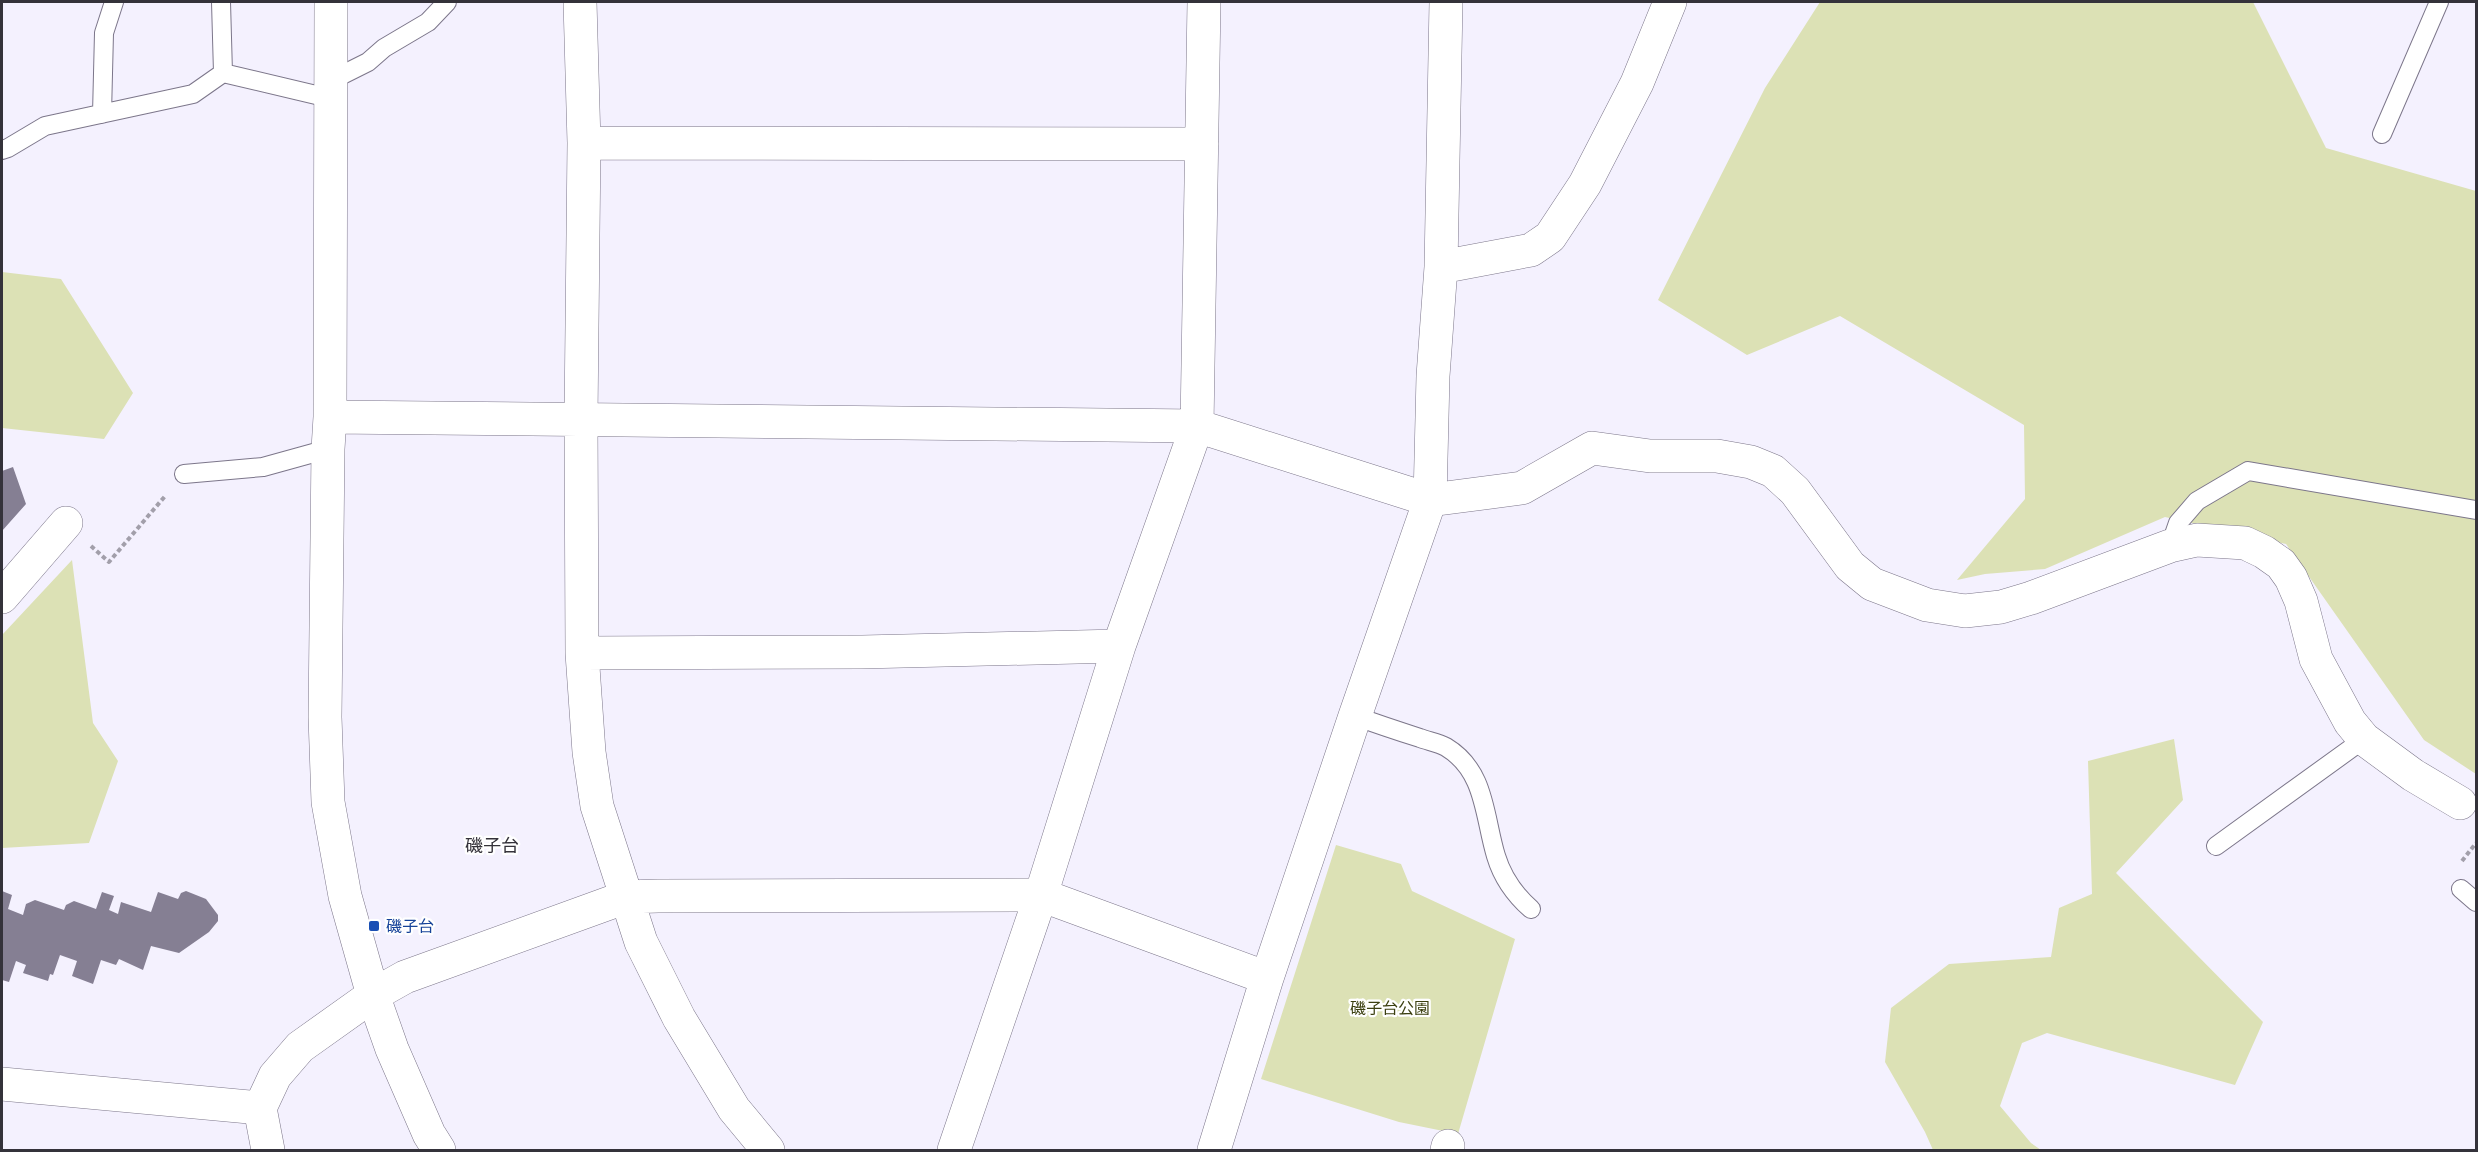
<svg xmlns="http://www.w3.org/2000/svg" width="2478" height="1152" font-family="Jost,'Noto Sans JP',sans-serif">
  <rect width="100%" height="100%" fill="#f4f1fe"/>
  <path fill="#dce1b5" d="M1820,2H2253L2326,148L2476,191V774L2424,740L2286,544L2165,517L2045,569L1985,574L1957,580L2025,499L2024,425L1840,316L1747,355L1658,300L1765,88Z
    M2,272L61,279L133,393L104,439L2,428Z
    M72,560L93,723L118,761L89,843L2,848V635Z
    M2174,739L2183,800L2116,873L2263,1022L2235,1085L2047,1033L2022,1043L2000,1106L2031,1143L2041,1150H1933L1925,1132L1885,1062L1891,1008L1949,964L2051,957L2059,908L2092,894L2088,761Z
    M1336,845L1401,864L1412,891L1515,939L1458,1134L1399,1122L1261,1079Z"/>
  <path fill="#857f93" d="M13,467L26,504L2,531V471Z
    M2,891L12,895L8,909L23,915L26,904L35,900L64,910L66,905L74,901L96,909L102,892L114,896L109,910L118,914L121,902L151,912L158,892L178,899L181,893L186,891L206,899L218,915V921L209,932L179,953L151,946L143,970L119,959L116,965L101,960L93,984L72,976L77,961L60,955L53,975L50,974L48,981L23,973L26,965L16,961L9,982L2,980Z"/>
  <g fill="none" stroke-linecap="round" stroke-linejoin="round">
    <g stroke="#7c768a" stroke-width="20">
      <path id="lane" d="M221,2L223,73
        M332,80L368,62L384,48L428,22L447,2
        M102,114L104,33L114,2
        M2382,134L2439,2
        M2,150L8,148L45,126L193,94L223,73L333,99
        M184,474L263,467L328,449
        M2170,546L2178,523L2197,501L2248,471L2476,510
        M1355,716C1377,724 1398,731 1420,738C1428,741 1439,743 1446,747C1486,771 1484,817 1496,856C1502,876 1515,895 1531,909
        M2216,846L2364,739
        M2461,889L2476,902"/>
    </g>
    <g stroke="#7c768a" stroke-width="34">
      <path id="street" d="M331,2L330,417L328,449L325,717L328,802L345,896L373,995L392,1049L429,1134L439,1150
        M580,2L584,143L581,418L582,653L589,752L597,806L641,942L679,1018L734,1109L768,1150
        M584,143L1202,144
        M1441,267L1531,250L1550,237L1585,184L1637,83L1670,2
        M330,417L1197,426L1430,500L1522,488L1592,448L1650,456H1717L1751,462L1773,471L1795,491L1850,566L1872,584L1927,605L1965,611L2001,607L2031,598L2170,546L2197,540L2245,543L2264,552L2281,564L2291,578L2301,601L2316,659L2350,722L2364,739L2413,775L2460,803
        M2,597L66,523
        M582,653L862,652L1119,646
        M373,995L405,977L626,897L658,896L1041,895L1267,978
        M2,1084L260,1108
        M954,1150L1041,895L1119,646L1197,426L1204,2
        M1214,1150L1267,978L1355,716L1430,500L1433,376L1441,267L1446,2
        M1447,1150L1448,1146"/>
    </g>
    <g stroke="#7c768a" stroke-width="34">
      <path id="secondary" d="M268,1150L260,1108L275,1076L300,1047L373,995"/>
    </g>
    <path stroke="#a29faa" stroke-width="4" stroke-dasharray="4.5 3" stroke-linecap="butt" d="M91,546L109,562L166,495
      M2462,861L2476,843"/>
    <use href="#lane" stroke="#fff" stroke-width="18"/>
    <use href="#street" stroke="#fff" stroke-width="33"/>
    <use href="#secondary" stroke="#fff" stroke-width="33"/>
  </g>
  <rect fill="#1a4fb4" stroke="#fff" stroke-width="2" x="368" y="920" width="12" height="12" rx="3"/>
  <g text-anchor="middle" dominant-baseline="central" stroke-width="4.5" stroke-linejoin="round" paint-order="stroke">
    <g font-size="16" fill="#164399" stroke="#fff" text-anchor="start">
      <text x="386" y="926">磯子台</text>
    </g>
    <g font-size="16" fill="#3c4011" stroke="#fff">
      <text x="1390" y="1008">磯子台公園</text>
    </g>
    <g font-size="18" fill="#34323a" stroke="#fff">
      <text x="492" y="846">磯子台</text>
    </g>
  </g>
  <rect width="2478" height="1152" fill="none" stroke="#34323a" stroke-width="6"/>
</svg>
